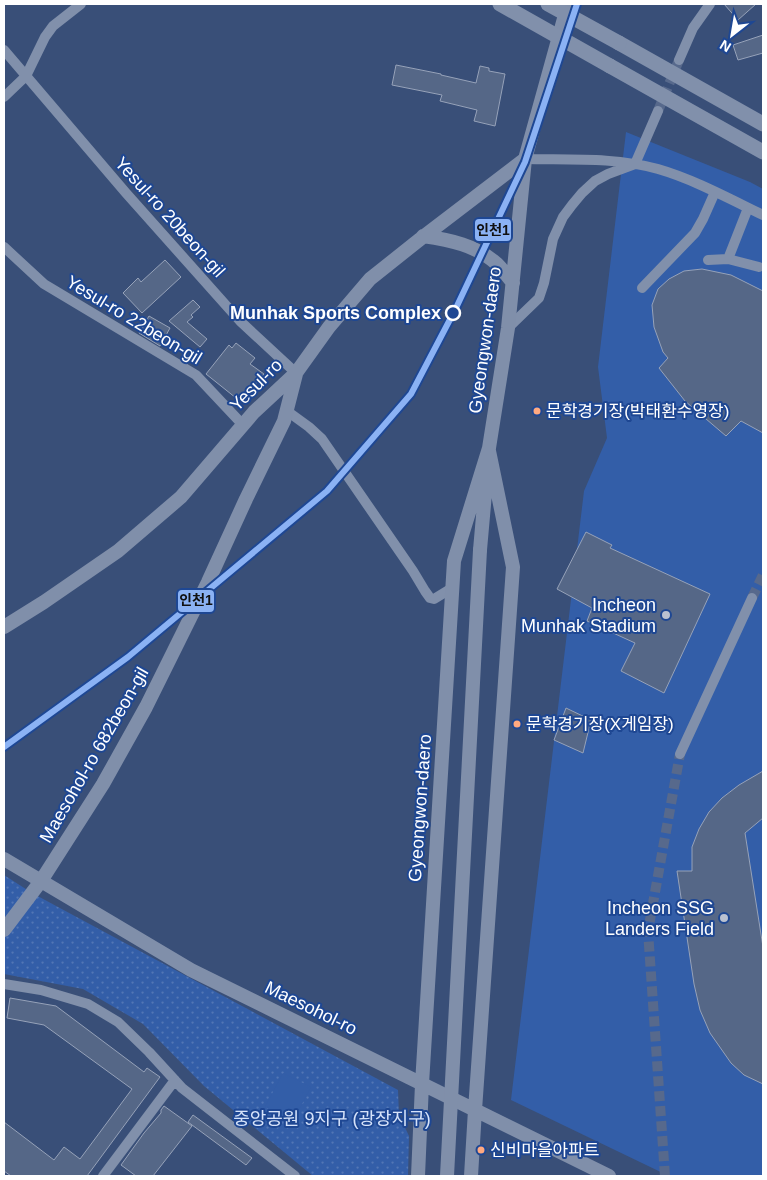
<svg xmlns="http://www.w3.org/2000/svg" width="767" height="1180" font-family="Helvetica,'Noto Sans KR',sans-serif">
  <defs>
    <pattern id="park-dots" width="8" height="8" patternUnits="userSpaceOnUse" patternTransform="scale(1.25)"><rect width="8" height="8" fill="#335ea8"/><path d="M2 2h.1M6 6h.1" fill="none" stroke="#5276b5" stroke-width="1.8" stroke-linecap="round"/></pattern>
  </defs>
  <rect width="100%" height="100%" fill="#394f78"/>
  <path fill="url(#park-dots)" d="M4,875L32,893L398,1090L399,1115L409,1136L408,1176H313L204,1086L143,1024L83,989L4,974Z"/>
  <path fill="#335ea8" d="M626,132L750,182L763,189V1176H669L511,1100L584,491L607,438L598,367Z
    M283,1073L311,1087L293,1121L265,1107Z"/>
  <path fill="#556787" stroke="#96a2b9" d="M724,4H756L738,20Z
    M763,35V53L738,60L733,45Z
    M396,65L441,74V75L476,83L480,66L489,68V71L505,74L495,126L474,121L477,110L440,101L442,95L392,85Z
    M165,260L181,277L142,313L123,293L138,278L141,282Z
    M702,269L731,275L763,291V433L741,421L726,436L685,401L659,368L668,358L663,352L654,327L652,305L658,289L669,279L684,271Z
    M193,300L200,307L191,315L193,317L187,322L207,339L200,347L169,321Z
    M149,316L170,328L160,346L139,333Z
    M236,343L255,358L250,364L264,374L241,402L206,374L229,345L232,348Z
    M586,532L612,545L610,548L710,594L664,693L621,671L635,643L587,621L592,608L557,589Z
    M566,708L591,720L583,753L554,740Z
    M763,771V818L745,833L763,947V1084L744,1075L731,1063L710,1033L700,1010L694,984L677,871H692V847L699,829L709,812L722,798L739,785Z
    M10,998L56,1006L144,1072L147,1068L160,1077L87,1176H11L4,1171V1122L54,1160L64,1147L80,1159L132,1089L44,1025L7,1018Z
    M164,1106L192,1126L153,1176H136L121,1165L144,1133L161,1113V1110Z
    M193,1115L252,1158L246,1165L188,1122Z"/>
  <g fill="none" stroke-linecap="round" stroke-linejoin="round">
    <path stroke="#57698c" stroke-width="10" stroke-dasharray="10 5" stroke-linecap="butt" d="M658,111L679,60
      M752,598L763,575
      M665,1176L648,931L680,754"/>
    <path stroke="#8190ab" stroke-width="10" d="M4,50L126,193L240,321L296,373
      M679,60L693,28L710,4
      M4,97L26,76L45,37L53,26L81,4
      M525,159C569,160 615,157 658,169C693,179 730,199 763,215
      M4,247L44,284L196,375L243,425
      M728,259L748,208
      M708,260L728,259L759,267
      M642,288L695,233L703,219L715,192
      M508,328L539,298L544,283L553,239L563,217L572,205L582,193L595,181L608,174L635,164L658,111
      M287,411L309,427L322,439L413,571L425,591L430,598L434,599L452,588
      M680,754L752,598
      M4,984L41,990L88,1004L118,1022L149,1052L182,1088L295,1176
      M103,1176L175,1080"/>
    <path stroke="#808faa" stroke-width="14" d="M423,236C450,240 476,245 497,264C503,270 508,277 513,283
      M480,550L489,448L508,328L525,159L568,4
      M4,627L44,602L118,551L181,497L254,412L296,373L329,327L370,279L419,240L525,159
      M4,859L191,970L609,1176
      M4,930L41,881L103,784L146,707L208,582L246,499L284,421L296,374
      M418,1176L422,1084L454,561L489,448
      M471,1176L475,1110L513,567L489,451"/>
    <path stroke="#8190ab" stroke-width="15" d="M619,43L763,124
      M610,66L763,152"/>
    <path stroke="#808faa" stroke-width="14" d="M447,1176L480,550"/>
    <path stroke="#8190ab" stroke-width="15" d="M500,4L610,66
      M548,4L619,43"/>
    <g stroke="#1e4793" stroke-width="10">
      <path id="metro-1" d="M4,747L128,657L327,491L411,394L456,308L525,162L577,4"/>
    </g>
    <use href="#metro-1" stroke="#8bb2f4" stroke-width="6"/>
  </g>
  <circle fill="#1e4793" stroke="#fff" stroke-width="2.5" cx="453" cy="313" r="7"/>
  <g fill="#ffa980" stroke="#1e4793" stroke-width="2">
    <circle cx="537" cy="411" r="4.5"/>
    <circle cx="517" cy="724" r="4.5"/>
    <circle cx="481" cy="1150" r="4.5"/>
  </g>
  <g fill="#bac1d0" stroke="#1e4793" stroke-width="2">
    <circle cx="666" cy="615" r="5"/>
    <circle cx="724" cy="918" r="5"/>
  </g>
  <g text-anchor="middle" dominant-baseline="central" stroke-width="4" stroke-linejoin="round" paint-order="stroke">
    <g font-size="17" fill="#fff" stroke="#1e4793" text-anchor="start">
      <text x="546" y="411">문학경기장(박태환수영장)</text>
      <text x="526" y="724">문학경기장(X게임장)</text>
      <text x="490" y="1150">신비마을아파트</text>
    </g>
    <g font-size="18" fill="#fff" stroke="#1e4793">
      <text transform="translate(170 217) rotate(48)">Yesul-ro 20beon-gil</text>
      <text transform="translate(134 320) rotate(31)">Yesul-ro 22beon-gil</text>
      <text transform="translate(485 340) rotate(-82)">Gyeongwon-daero</text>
      <text transform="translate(256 385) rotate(-45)">Yesul-ro</text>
      <text transform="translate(94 755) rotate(-60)">Maesohol-ro 682beon-gil</text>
      <text transform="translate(420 808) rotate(-86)">Gyeongwon-daero</text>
      <text transform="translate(311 1008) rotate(26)">Maesohol-ro</text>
    </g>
    <g font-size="18" font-weight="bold" fill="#fff" stroke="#1e4793" text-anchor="end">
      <text x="441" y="313">Munhak Sports Complex</text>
    </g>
    <g font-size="18" fill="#fff" stroke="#1e4793" text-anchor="end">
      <text x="656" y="605">Incheon<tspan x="656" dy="21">Munhak Stadium</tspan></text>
      <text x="714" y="908">Incheon SSG<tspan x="714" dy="21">Landers Field</tspan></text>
    </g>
    <g font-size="18" fill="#d6e3fa" stroke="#1e4793">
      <text x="332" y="1119">중앙공원 9지구 (광장지구)</text>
    </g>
  </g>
  <g stroke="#1e4793" stroke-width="2">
    <rect x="474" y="218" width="38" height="24" rx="5" fill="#8bb2f4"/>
    <rect x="177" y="589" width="38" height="24" rx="5" fill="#8bb2f4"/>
  </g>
  <g font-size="14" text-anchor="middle" font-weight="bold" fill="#111">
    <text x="493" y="235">인천1</text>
    <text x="196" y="605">인천1</text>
  </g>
  <rect width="767" height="1180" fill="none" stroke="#ffffff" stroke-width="10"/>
  <g transform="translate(732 35) rotate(211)" stroke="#1e4793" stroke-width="4" paint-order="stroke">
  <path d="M0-4L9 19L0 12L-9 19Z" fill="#ffffff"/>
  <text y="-8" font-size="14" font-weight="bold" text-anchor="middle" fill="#ffffff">N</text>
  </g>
</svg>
